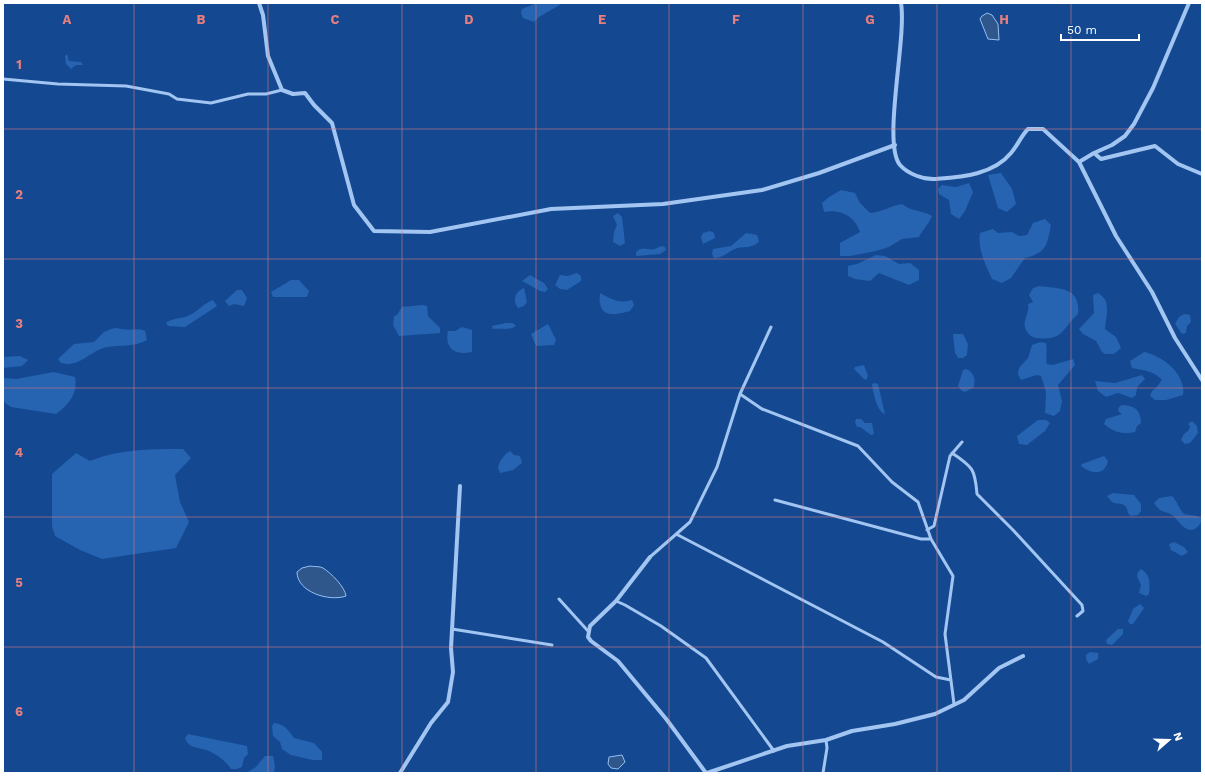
<svg xmlns="http://www.w3.org/2000/svg" width="1205" height="776" font-family="'Work Sans',sans-serif">
  <rect width="100%" height="100%" fill="#144992"/>
  <path fill="#2663b1" d="M537,3H563L539,17L534,22L523,18L521,13L522,9Z
    M67,54L69,61L81,62L83,65H76L71,69L66,64L65,56Z
    M1001,173L1012,189L1016,204L1007,212L998,208L988,175Z
    M969,183L973,192L965,211L959,219L951,214L949,200L939,194L938,189L942,185L956,187Z
    M841,190L855,193L860,203L870,213C882,212 890,206 902,204C912,212 922,210 932,216C929,224 923,229 919,237L902,239L889,247L876,251L850,256H840V243L860,232C855,216 840,209 824,212L822,203L829,197Z
    M618,213L622,217L625,243L620,246L613,242L614,232L617,225L613,216Z
    M1045,219L1051,225C1047,246 1046,253 1025,258L1011,278L1002,283L992,279C986,266 977,248 980,233L993,229L998,233L1012,232L1019,236L1027,235L1033,223Z
    M710,231L714,233L715,238L703,244L701,237L703,233Z
    M746,233L757,235L759,242C749,250 745,245 735,249C728,252 723,258 714,258L712,254L713,249L731,246Z
    M662,246L665,247L666,250L660,254L636,256V252C644,245 648,251 655,249C657,248 659,247 662,246Z
    M876,255L885,256L899,264L910,263L919,270V280L909,285L879,273L870,281L855,279L848,276V266L857,264Z
    M577,273L581,276V281L567,290L560,289L555,285L560,275L568,276Z
    M530,275L544,283L548,289L545,292L540,291L522,281Z
    M291,280H299L309,291L307,297H273L271,292Z
    M1039,286C1058,289 1081,286 1078,314C1061,329 1065,341 1036,338C1031,337 1027,333 1025,328C1023,319 1030,313 1028,304L1033,302L1029,295L1033,288Z
    M524,288L527,302L524,306L518,308C512,300 515,292 524,288Z
    M237,290H242L247,298L244,306L234,304L229,306L225,301Z
    M600,293C612,299 618,304 632,300L634,305L630,311C620,314 602,319 600,303C599,300 600,296 600,293Z
    M1098,293C1112,301 1106,315 1105,329L1116,337L1121,348L1114,354H1105L1102,352L1096,341L1083,334L1079,329L1094,313L1093,295Z
    M213,300L217,306L185,327L168,326L166,323C172,318 178,319 185,317C196,314 202,304 213,300Z
    M422,305L427,306L428,316L440,328V333L399,336L393,325L394,316L397,315L402,307Z
    M1184,314L1190,315L1191,322L1187,326L1186,333L1182,334L1175,324L1179,317Z
    M506,323H513L516,326C509,331 501,328 493,329L492,326Z
    M548,324L556,340L554,345L536,346L531,334Z
    M462,327L472,330V352C456,356 444,349 448,331H455Z
    M117,328C129,332 137,327 145,331L147,340C135,347 120,345 107,347C89,351 80,368 61,363L58,359L74,344L94,342L104,332L111,329Z
    M953,334H963L968,344L967,355L963,358H958L955,353Z
    M1040,342L1046,343C1048,351 1045,356 1047,364L1053,365L1073,359L1075,365L1058,385L1062,401L1060,411L1054,416L1045,413L1046,392L1041,376L1037,375L1021,380L1018,374L1019,368L1028,358L1032,345Z
    M1144,352C1163,356 1186,374 1183,395L1166,400H1155L1150,396L1152,391L1156,388L1162,380C1154,371 1143,370 1132,368L1130,361Z
    M20,356L28,360L22,366L3,368V357Z
    M864,365L868,376L866,380L864,379L854,369L855,367Z
    M967,369C975,374 975,379 974,387L965,392L962,391L958,386L963,370Z
    M54,372L75,377C78,395 69,404 56,414L11,407L4,402L3,378L16,379Z
    M1142,375L1145,379L1137,387L1136,395L1132,398L1118,393L1106,397L1098,391L1095,381L1115,383Z
    M875,383L878,384L885,414C877,412 873,392 872,384Z
    M1122,405C1135,405 1141,411 1141,423L1137,426L1135,432C1123,435 1113,432 1104,424L1106,419L1122,414L1118,411L1119,407Z
    M856,419H861L865,423H872L874,434L871,435L860,427H857L855,422Z
    M1038,420H1046L1050,423L1045,431L1027,445L1019,444L1017,436Z
    M1192,421L1197,426L1198,433L1190,443L1185,444L1181,440L1184,434L1189,430L1190,426L1188,424Z
    M183,449L191,458L175,475L180,502L189,522L176,548L102,559L80,550L55,536L52,526V474L76,453L90,461C119,449 152,449 183,449Z
    M510,451L514,455L520,456L522,463L513,470L500,473L498,468C499,461 504,455 510,451Z
    M1104,456L1108,461C1105,476 1091,474 1081,466L1082,464Z
    M1113,493L1134,495L1141,504V511L1138,515L1131,516L1128,513C1126,500 1119,506 1112,502C1110,500 1109,498 1107,496Z
    M1172,496C1177,501 1179,508 1183,513C1188,517 1195,513 1202,519C1201,523 1199,526 1195,529C1185,534 1179,520 1172,515C1165,510 1162,515 1154,503L1159,498Z
    M1174,542L1184,547L1188,552L1182,556L1171,550L1169,544Z
    M1141,569C1151,575 1150,584 1149,594L1146,596L1139,593L1141,585L1137,576L1138,572Z
    M1140,604L1144,608L1133,624H1130L1128,621L1133,609Z
    M1118,629H1123V634L1112,645L1107,644L1106,640Z
    M1090,652L1098,653V659L1089,664L1086,659V655Z
    M274,723C285,724 288,730 294,738L314,743L322,752V760H313L291,755L282,749L280,742L273,736L272,726Z
    M188,734L247,746L248,754L244,758L242,767L237,769H231C226,761 217,755 209,751C200,747 188,749 185,738Z
    M265,756H273L275,766L274,773H246L256,767Z"/>
  <path fill="#30578c" stroke="#94bff4" d="M987,13L992,15L998,24L999,40L988,39L980,19L982,16Z
    M310,566C314,567 320,566 323,568C331,573 345,587 346,596C329,602 297,592 297,572L302,568Z
    M622,755L625,762L618,769L611,768L608,764L609,757Z"/>
  <g fill="none" stroke-linecap="round" stroke-linejoin="round">
    <path stroke="#a2c5f1" stroke-width="3" d="M3,79L58,84L126,86L169,94L177,99L211,103L248,94H266L282,90
      M740,394L762,409L858,446L892,482L918,502L931,539L953,576L945,634L954,704
      M952,453C973,467 975,469 977,494L1013,530L1082,605L1083,611L1077,616
      M775,500L921,539H931
      M927,530L934,526L950,456L962,442
      M676,534L883,642L936,677L951,680
      M650,557L690,522L717,467L740,394L771,327
      M559,599L588,631
      M616,601L625,605L661,626L706,658L774,751
      M452,629L552,645
      M823,773L827,748L826,740"/>
    <path stroke="#a2c5f1" stroke-width="4" d="M259,3L263,15L268,56L282,90L293,94L305,93L314,105L332,123L354,205L374,231L430,232L551,209L663,204L762,190L819,173L895,145
      M901,3C907,38 882,143 900,165C908,174 924,180 936,179C961,177 993,175 1011,153C1018,145 1021,136 1028,129H1043L1079,162
      M1189,3L1153,88L1134,124L1125,136L1112,145L1094,153L1079,162L1116,236L1152,292L1175,338L1202,380
      M1094,153L1101,159L1155,146L1178,164L1202,174
      M650,557L616,601L590,626L588,637L591,641L618,661L667,720L706,773
      M400,773L431,723L448,702L453,672L451,648L460,486
      M707,773L787,746L826,740L852,731L895,724L935,714L964,700L999,668L1023,656"/>
  </g>
  <path fill="none" stroke="#e67e7e" stroke-width="1" stroke-opacity="0.55" d="M134,3V773M268,3V773M402,3V773M536,3V773M669,3V773M803,3V773M937,3V773M1071,3V773M3,129H1202M3,259H1202M3,388H1202M3,517H1202M3,647H1202"/>
  <g font-size="13" text-anchor="middle" font-weight="bold" fill="#e67e7e" stroke="#144992" stroke-width="3" stroke-linejoin="round" paint-order="stroke">
    <text x="67" y="24">A</text>
    <text x="201" y="24">B</text>
    <text x="335" y="24">C</text>
    <text x="469" y="24">D</text>
    <text x="602" y="24">E</text>
    <text x="736" y="24">F</text>
    <text x="870" y="24">G</text>
    <text x="1004" y="24">H</text>
    <text x="19" y="69">1</text>
    <text x="19" y="199">2</text>
    <text x="19" y="328">3</text>
    <text x="19" y="457">4</text>
    <text x="19" y="587">5</text>
    <text x="19" y="716">6</text>
  </g>
  <rect width="1205" height="776" fill="none" stroke="#ffffff" stroke-width="8"/>
  <g transform="translate(1169 740) rotate(70)" stroke="#144992" stroke-width="3" paint-order="stroke">
  <path d="M0-3L7 15L0 10L-7 15Z" fill="#ffffff"/>
  <text y="-6" font-size="11" font-weight="bold" text-anchor="middle" fill="#ffffff">N</text>
  </g>
  <path d="M1061 34v6h78v-6" fill="none" stroke="#ffffff" stroke-width="2"/>
  <text x="1067" y="34" font-size="12" fill="#ffffff" stroke="#144992" stroke-width="3" paint-order="stroke">50 m</text>
</svg>
